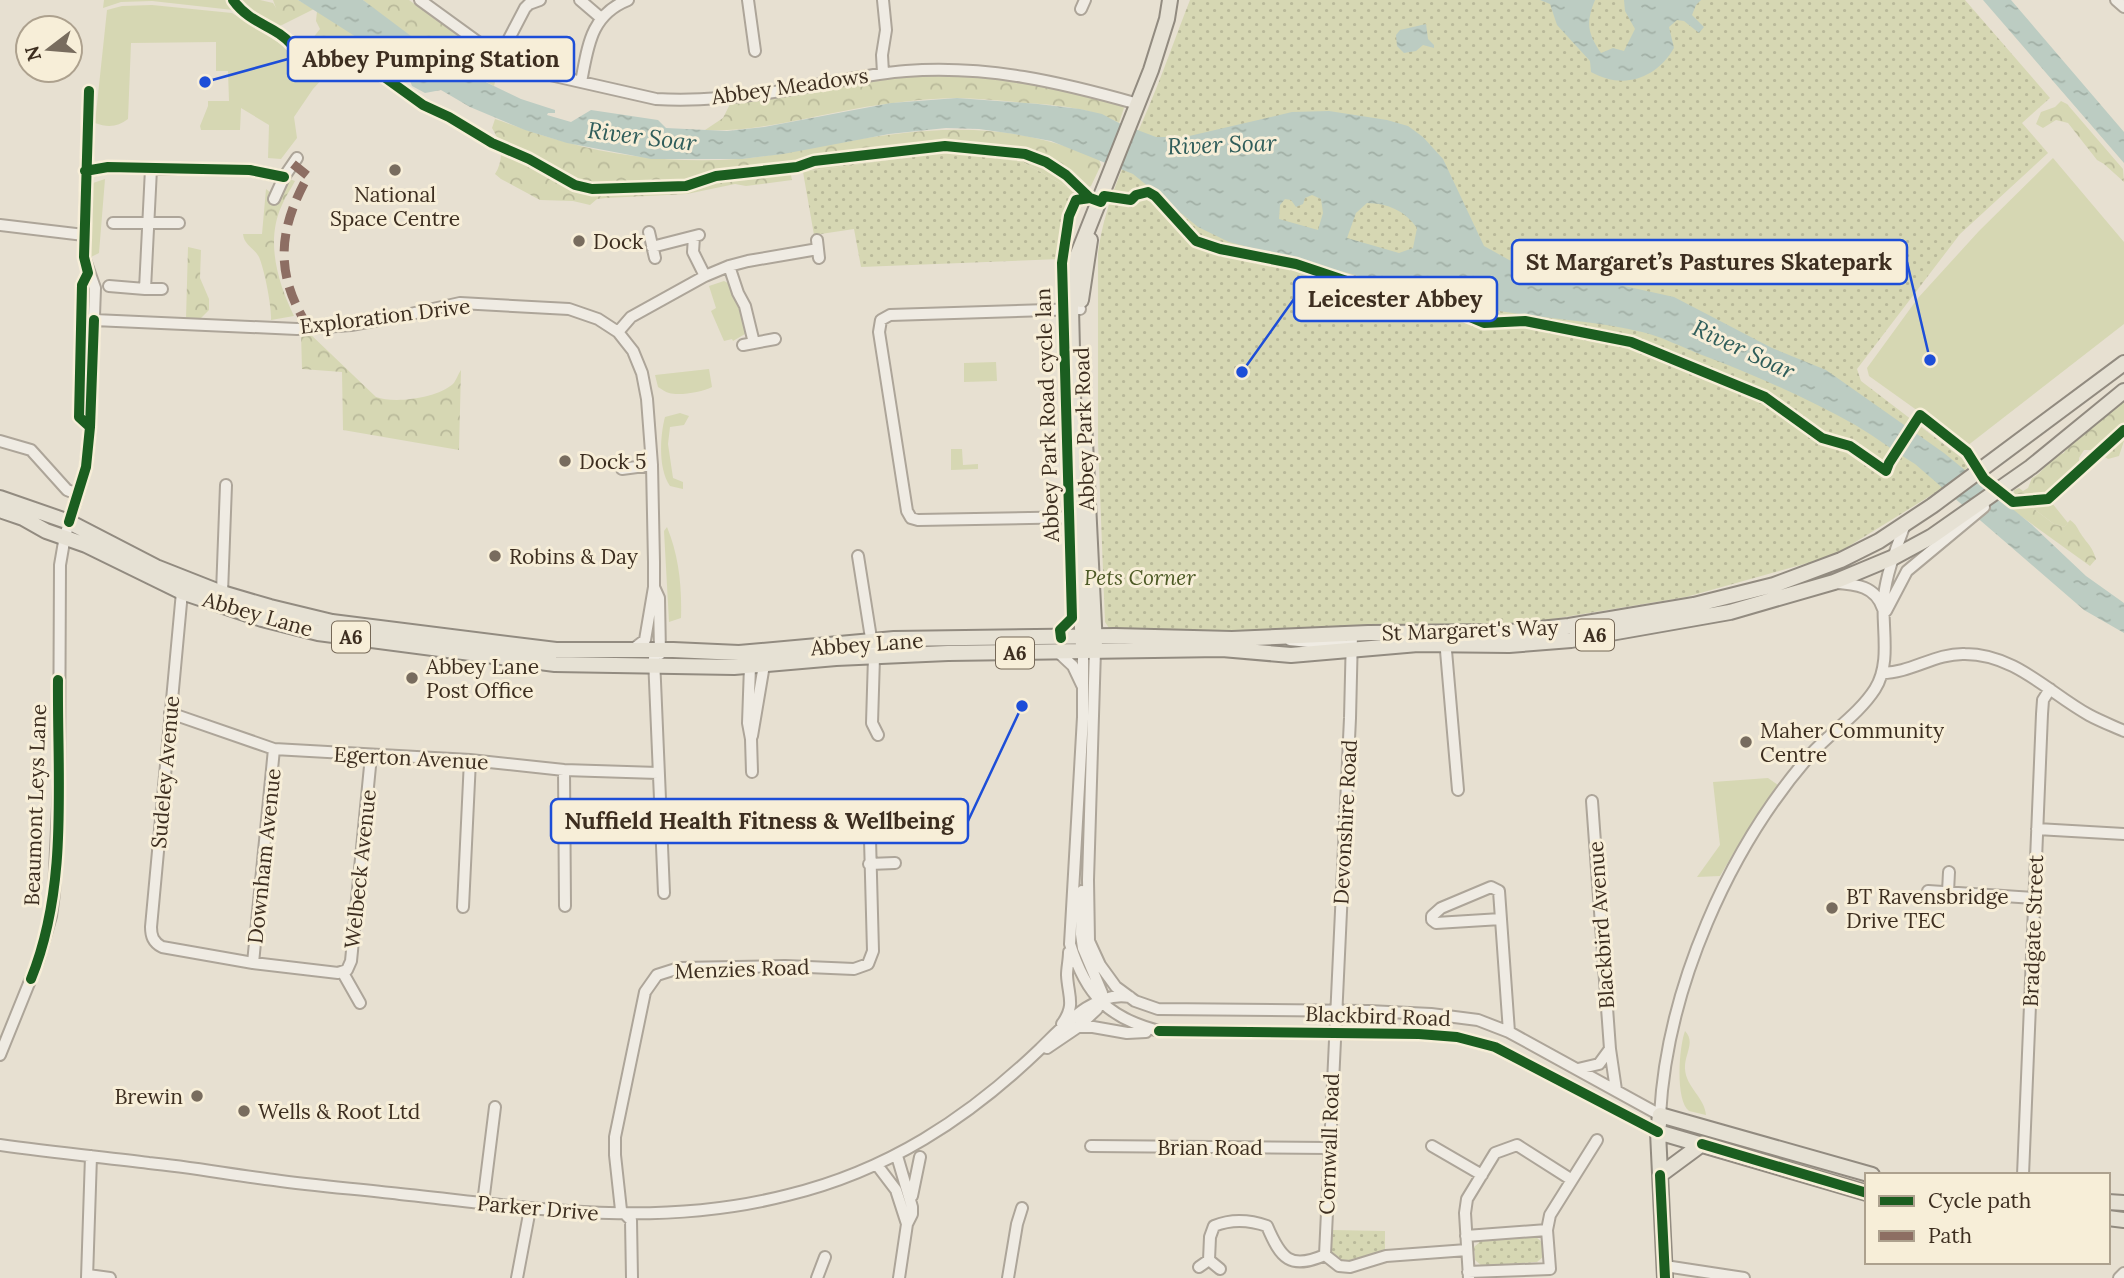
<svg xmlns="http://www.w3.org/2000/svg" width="2124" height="1278" font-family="Lora,serif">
  <defs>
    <pattern id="forest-crowns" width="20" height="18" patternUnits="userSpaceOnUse" patternTransform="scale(1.75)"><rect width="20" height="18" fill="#d6d7b3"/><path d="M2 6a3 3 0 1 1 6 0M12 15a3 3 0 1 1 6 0" fill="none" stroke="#b9b99a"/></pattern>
    <pattern id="park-dots" width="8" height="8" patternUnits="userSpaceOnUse" patternTransform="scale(1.75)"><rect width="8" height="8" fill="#d6d7b3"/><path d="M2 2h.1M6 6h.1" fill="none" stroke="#b9b99a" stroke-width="1.8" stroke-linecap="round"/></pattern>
    <pattern id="water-ripples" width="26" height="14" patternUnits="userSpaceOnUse" patternTransform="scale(1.75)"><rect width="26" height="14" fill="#bcccc2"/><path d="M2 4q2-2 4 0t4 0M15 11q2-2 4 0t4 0" fill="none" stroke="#a2b0a6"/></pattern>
  </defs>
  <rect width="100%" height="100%" fill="#e7e0d1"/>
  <path fill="#d6d7b3" d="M104,0H260L273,3L281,16L282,25L276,27L233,10L152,1L121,2L103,8Z
    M152,5L232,13L281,44L336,64L313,89L294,117L297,138L281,159L268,158L269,125L241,108L240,130H201L200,126L208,106V101H229L228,71H216V42L131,43L128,119C118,127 108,128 95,123L107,10L122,6Z
    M2053,158L2124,242V324L1967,446L1869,376L1867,368L1918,298L1979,231Z
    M105,179L99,253L89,258L90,184Z
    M724,281L728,283C735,300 747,315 745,334L733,341L732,339L724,341L711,311L716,308L709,286Z
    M996,362L997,381L964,382V363Z
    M709,369L712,387C702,392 680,396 669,393C665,392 662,389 658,387L655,375Z
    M680,413L689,416L684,425L670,427L668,444L673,478L683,482V489L670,486C658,469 660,436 665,417Z
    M951,449H962L963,465L978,464V469L951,470Z
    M2047,501L2052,503L2068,523L2064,527L2054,524L2026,503Z
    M667,527C679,556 682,587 681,618L669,622L664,531Z
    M1768,778L1778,785L1743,837L1720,876L1697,877L1720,845L1713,782Z
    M1685,1031C1696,1042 1684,1055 1685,1069C1686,1087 1705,1098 1706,1115L1689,1111C1675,1100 1679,1047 1685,1031Z"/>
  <path fill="url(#forest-crowns)" d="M273,0H298L314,9L282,25Z
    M363,0H409L457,35L500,63L494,86C447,63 403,34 363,0Z
    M317,11L362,39L356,42L341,56L308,44L320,29L316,21Z
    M940,75L1022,81L1122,105L1124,108L1119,123C1091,108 1057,105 1025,103C1002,101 978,98 955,98C921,99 887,103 854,109C804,118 756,132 705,130L723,118L730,104L797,95L891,78Z
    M2061,101L2067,104L2123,169L2124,182L2104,164L2097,160L2068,123L2056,120L2043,128L2036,124L2041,112L2055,107Z
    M495,119C519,127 542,136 566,142C621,158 682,163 739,159C767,157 796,150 823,145C924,128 1002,117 1099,159L1101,165L1091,186L1077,193L1023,162L945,152L803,172L791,175L792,180L746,186L735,184L687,194L606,198L597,199L590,205L573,201L540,200L501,179L495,174C505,158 501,143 492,128Z
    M284,177L295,181C291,189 285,197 282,205C265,241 278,283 294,316L271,320C272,307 264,268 259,257C254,248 244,245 243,234H262L266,189L278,199Z
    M188,247L201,250L200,278L209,299V310L200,319H186Z
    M308,332L376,397C395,404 437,398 453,384C456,381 458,374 461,370L459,450L343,430L342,372L302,369L301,333Z
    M2124,398V441L2119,456L2108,459L2093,450H2084L2079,458V464L2070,471V481L2067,485L2053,487L2046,495L2034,498L2033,502L2026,503L2054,524L2064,527L2070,520C2077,525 2077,528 2081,534C2088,545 2091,544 2096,559L2090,566L2011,509L2014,490L2019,488L2023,491L2028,488L2032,478C2045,472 2047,458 2064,453C2067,446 2069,441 2077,439L2082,431Z"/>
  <path fill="url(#park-dots)" d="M1190,0H1965L2050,98L2022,123L2048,153L1960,234L1857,369L1861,381L1971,465L1938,491L1833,556L1686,597L1517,625L1241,634L1116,631L1109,628L1105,622L1098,442V253C1105,200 1129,154 1149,106C1164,71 1176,35 1190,0Z
    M946,152L1023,162L1077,193L1064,222L1061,259L861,267L854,229L814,235L803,172Z
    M1331,1230L1385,1231V1250C1369,1255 1342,1270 1330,1252Z
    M1536,1237L1543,1243L1544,1256L1537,1262L1482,1266L1475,1260L1474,1247L1481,1241Z"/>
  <path fill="url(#water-ripples)" fill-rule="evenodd" d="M298,0H363L431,51L467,73L521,99L555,110V113H548L547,115L571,122L591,110L658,120L666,128L727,131L764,127L891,103L957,98L1038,104L1080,109L1102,114L1119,123L1156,137H1185L1292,112L1329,111L1387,120L1408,126L1423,137L1443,159L1484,246L1511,261L1674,297L1772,348L1826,370L1944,453L2031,524L2086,576L2124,603V633L2084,610L1915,464C1895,452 1877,438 1857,426C1807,398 1755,375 1702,355C1682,347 1662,337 1642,332C1588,319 1533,319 1479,307L1229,242L1198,227L1133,174L1051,141L1014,134L979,129L946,128L889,134L783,154L742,159H651L567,143L525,130L470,107L441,90L425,93L412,86L405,68ZM1312,195L1321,199L1323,213L1318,230L1279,219L1280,205L1285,199L1291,200L1296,207L1303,204L1305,198ZM1367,203C1388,203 1405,211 1417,228L1413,248L1399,253L1347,238L1356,213Z
    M1540,0H1595C1586,23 1587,32 1601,53L1613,48L1624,51L1635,29L1625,11L1624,0H1701L1696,5L1692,15L1704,27L1699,33L1684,21L1677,20L1669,27L1674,48C1656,79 1623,90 1591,72L1590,61L1557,25L1550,4Z
    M1983,0H2011L2124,132V163Z
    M1426,24L1428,39L1434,45V48L1423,45L1416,51L1404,53L1397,46L1396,35L1400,30Z"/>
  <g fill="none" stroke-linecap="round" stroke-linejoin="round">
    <g stroke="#ada599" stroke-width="14">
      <path id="minor" d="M420,0L493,53L537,72L656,99C710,102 764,95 816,85C846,80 876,73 906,71C988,65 1060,82 1138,104
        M580,0L601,18
        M748,0L755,51
        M883,0L886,30L882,55L883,73
        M2116,0L2124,7
        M1081,9L1085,0
        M501,54L525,8L529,4L540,0
        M581,82C588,47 590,15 628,0
        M85,171L108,167L250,170L284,177
        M274,199L284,177L297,158
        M113,223H179
        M0,225L84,235
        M649,232L655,258
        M694,237L693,252L705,276
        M817,240L819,258
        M652,247L699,235
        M729,266L738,293L745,306L754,343
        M88,273L82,285L79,417L90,427
        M109,286L145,289L151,169
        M145,289H162
        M1080,309L890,315L881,320L879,332L907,511L911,518L918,520L1083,517
        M94,320L297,329L351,325L406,315L460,303L569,309L598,319L618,332L633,351L642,373L647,399L652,465L654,562V587L645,640L632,650
        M618,332L631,317L705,276L729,266L748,261L818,249
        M743,345L775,339
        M0,441L31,450L67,490L77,494
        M622,469L652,465
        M858,556L874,657L872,723L878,735
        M1834,583C1856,584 1876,586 1883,609
        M654,587L659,598L660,654
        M182,592L151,927C151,936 153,942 162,947L253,963L338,973L347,970L351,961L371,756
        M222,593L226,485
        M1886,611L1907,571L1984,507
        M1445,639L1458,790
        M1290,640L1346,646
        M1095,650L1088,880L1089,941L1100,965L1116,987L1135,1001L1158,1009L1368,1011L1431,1014L1478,1020L1509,1032L1660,1115C1667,989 1728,849 1811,754C1831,732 1859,714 1875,689C1892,662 1881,626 1884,596C1887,571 1897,547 1905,524
        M1083,651V717L1070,944C1086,995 1108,1018 1159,1031L1419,1034L1457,1037L1495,1047L1658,1132
        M1058,652L1073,666L1082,685
        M654,658L664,893
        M1882,673C1911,673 1935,653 1965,654C2015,654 2049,693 2089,715C2100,721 2113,726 2124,731
        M170,713L274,749L470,760L564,770L658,773
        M752,736L764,665L759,663
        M564,770L565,906
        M752,772L751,739L748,723L750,666L756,663
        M1592,801L1610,1049L1616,1090
        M2037,829L2124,834
        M869,864L895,863
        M1928,891L2034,898
        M1948,892L1949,872
        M463,907L470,760
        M1501,919L1436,923L1432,920V916L1441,908L1491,887L1499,891L1509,1032
        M253,963L274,749
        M343,973L360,1003
        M1062,1024C1076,1005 1068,996 1067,975C1067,968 1069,960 1069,952
        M1078,1027L1097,1009L1102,993L1083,948L1081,934L1082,891
        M1047,1048L1078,1027H1093L1127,1033L1146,1032
        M0,1055L38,961L51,916L54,893L59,784L60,565L65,536L86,467L90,427L95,288L84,257L89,91
        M1578,1069L1599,1064L1610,1049
        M0,1145C50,1152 100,1157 149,1163C191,1167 233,1175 274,1180C316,1186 358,1189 400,1194C533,1208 656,1229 788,1195C887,1171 967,1119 1040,1049C1063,1027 1094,990 1130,997
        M1091,1146L1329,1148
        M1432,1146L1482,1175
        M897,1156L912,1207V1214L907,1224L899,1278
        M877,1165L896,1190L907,1224
        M2023,1175L2042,714L2043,700L2050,689
        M912,1196L920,1157
        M483,1203L495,1107
        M1466,1236L1547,1230
        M1325,1255L1350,718L1352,634
        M1209,1260L1210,1237L1214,1226C1231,1219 1250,1220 1267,1226C1281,1259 1290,1270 1325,1255L1339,1266L1350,1267L1386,1256L1467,1250
        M1665,1266L1744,1278
        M1199,1267L1209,1260L1220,1269
        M1468,1272L1550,1269L1547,1230L1550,1215L1597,1140
        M88,1275L110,1278
        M87,1278L91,1156
        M517,1278L530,1209
        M632,1278L631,1220L621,1210L615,1155V1137L645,992L657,975L679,968L785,966L854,969L868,964L873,951L870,839
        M817,1278L825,1257
        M1008,1278L1017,1224L1022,1208
        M1469,1278L1465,1213L1467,1199L1495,1153L1517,1145L1572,1180
        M2119,1278L2124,1273"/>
    </g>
    <g stroke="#928b80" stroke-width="18">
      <path id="major" d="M1081,300L1090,240
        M1084,421L1095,646
        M0,498L69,522L156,567L222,593L270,607L332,622L556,650H673L739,653L894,639L1115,636L1232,639L1368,633L1510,632L1569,626L1694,605L1774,585L1841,560L1879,541L1932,506L2124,363
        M0,510L23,518L46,531L86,545L182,592L262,619L318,633L555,664L734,667L836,658L948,653L1222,649L1291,655L1418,644L1509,645L1571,640L1730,612L1834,582L1894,557L1931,537L2031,467L2124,391
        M1083,646L1076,517L1071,308L1076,259L1151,70L1167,19L1170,0
        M1658,1132L1867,1193
        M1660,1175L1702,1144
        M2108,1202L2124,1203
        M2108,1218L2124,1220
        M1665,1278L1658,1132L1660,1115L1872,1175"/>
    </g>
    <use href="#minor" stroke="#efebe3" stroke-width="10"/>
    <use href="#major" stroke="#e6e1d4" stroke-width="14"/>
    <path stroke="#8d6e63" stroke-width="9" stroke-dasharray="18 9" stroke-linecap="butt" d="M293,164L308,176C278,230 274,274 309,328"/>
    <g stroke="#f7eed8" stroke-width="15">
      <path id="cycleway" d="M233,0C251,25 275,25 292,45L369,66L423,105L449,117L492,143L529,159L575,185L592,189L686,186L716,176L797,167L814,161L945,146L1025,154L1046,162L1066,175L1090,198L1101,202L1104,196L1131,200L1136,195L1148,192L1155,196L1196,241L1220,249L1296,264L1442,313L1465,315L1484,323L1525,321L1631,342L1765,397L1822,438L1850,446L1886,471L1889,463L1920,415L1967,452L1984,479L2013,502L2048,499L2124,430
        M89,91L84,257L88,273L82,285L79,417L90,427
        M85,171L108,167L250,170L284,177
        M69,522L86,467L90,427L94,320
        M1061,638L1060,630L1072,618L1062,263L1069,216L1076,200L1090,198
        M31,979C69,885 57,780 58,680
        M1159,1031L1419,1034L1457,1037L1495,1047L1658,1132
        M1702,1144L1867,1193
        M1660,1175L1665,1278"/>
    </g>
    <use href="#cycleway" stroke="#1b5e20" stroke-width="10"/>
  </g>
  <g fill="#786c5e" stroke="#f7eed8" stroke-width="2.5">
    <circle cx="395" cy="170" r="7"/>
    <circle cx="579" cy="241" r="7"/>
    <circle cx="565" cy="461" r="7"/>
    <circle cx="495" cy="556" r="7"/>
    <circle cx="412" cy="678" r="7"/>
    <circle cx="1746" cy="742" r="7"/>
    <circle cx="1832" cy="908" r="7"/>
    <circle cx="197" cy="1096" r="7"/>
    <circle cx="244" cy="1111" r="7"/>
  </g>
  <g text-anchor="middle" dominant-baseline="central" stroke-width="6" stroke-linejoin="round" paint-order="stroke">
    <g fill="#f7eed8" stroke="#756857" stroke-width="2">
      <rect x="1576" y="619.5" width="38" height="31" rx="5"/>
      <rect x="332" y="621.5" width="38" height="31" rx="5"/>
      <rect x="996" y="637.5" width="38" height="31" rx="5"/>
    </g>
    <g font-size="19" font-weight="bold" fill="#3d2e20">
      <text x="1595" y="635">A6</text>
      <text x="351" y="637">A6</text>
      <text x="1015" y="653">A6</text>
    </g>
    <g font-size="21" fill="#3d2e20" stroke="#f7eed8">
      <text transform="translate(790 86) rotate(-8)">Abbey Meadows</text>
      <text transform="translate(385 316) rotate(-7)">Exploration Drive</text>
      <text transform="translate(1047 415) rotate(-92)">Abbey Park Road cycle lan</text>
      <text transform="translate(1084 429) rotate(-92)">Abbey Park Road</text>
      <text transform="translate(258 614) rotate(16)">Abbey Lane</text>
      <text transform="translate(1470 630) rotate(-2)">St Margaret's Way</text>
      <text transform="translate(867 644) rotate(-4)">Abbey Lane</text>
      <text transform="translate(411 758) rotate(3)">Egerton Avenue</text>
      <text transform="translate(165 772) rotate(-85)">Sudeley Avenue</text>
      <text transform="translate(35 805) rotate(-88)">Beaumont Leys Lane</text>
      <text transform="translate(1345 822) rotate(-87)">Devonshire Road</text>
      <text transform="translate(264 856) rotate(-84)">Downham Avenue</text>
      <text transform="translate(360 869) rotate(-84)">Welbeck Avenue</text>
      <text transform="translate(1601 925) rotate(-94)">Blackbird Avenue</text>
      <text transform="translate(2033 931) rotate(-88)">Bradgate Street</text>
      <text transform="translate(742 969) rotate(-2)">Menzies Road</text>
      <text transform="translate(1378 1016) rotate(2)">Blackbird Road</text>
      <text transform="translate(1329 1144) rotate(-88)">Cornwall Road</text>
      <text x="1210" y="1147">Brian Road</text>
      <text transform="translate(538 1208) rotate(5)">Parker Drive</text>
    </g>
    <g font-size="21" fill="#3d2e20" stroke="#f7eed8" text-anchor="start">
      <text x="395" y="194" text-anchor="middle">National<tspan x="395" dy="24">Space Centre</tspan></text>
      <text x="593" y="241">Dock</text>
      <text x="579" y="461">Dock 5</text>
      <text x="509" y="556">Robins &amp; Day</text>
      <text x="426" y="666">Abbey Lane<tspan x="426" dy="24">Post Office</tspan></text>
      <text x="1760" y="730">Maher Community<tspan x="1760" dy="24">Centre</tspan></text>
      <text x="1846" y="896">BT Ravensbridge<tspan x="1846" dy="24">Drive TEC</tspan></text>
      <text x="183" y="1096" text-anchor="end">Brewin</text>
      <text x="258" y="1111">Wells &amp; Root Ltd</text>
    </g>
    <g font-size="21" font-style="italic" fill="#4d5a26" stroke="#f7eed8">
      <text x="1140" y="577">Pets Corner</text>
    </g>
    <g font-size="23" font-style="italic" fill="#2f5d5a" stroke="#f7eed8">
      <text transform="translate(642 136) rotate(7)">River Soar</text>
      <text transform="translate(1222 144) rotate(-2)">River Soar</text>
      <text transform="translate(1744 349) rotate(25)">River Soar</text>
    </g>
  </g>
  <path fill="none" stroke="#1d4ed8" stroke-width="2.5" d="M205 82L288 59M1930 360L1907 262M1242 372L1294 299M1022 706L968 821"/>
  <g fill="#1d4ed8" stroke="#f7eed8" stroke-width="2.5">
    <circle cx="205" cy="82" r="7"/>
    <circle cx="1930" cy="360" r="7"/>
    <circle cx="1242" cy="372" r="7"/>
    <circle cx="1022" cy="706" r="7"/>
  </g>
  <g fill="#f7eed8" stroke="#1d4ed8" stroke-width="2.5">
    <rect x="288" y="37" width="286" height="44" rx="7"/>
    <rect x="1512" y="240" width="395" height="44" rx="7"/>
    <rect x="1294" y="277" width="203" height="44" rx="7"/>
    <rect x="551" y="799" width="417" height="44" rx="7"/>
  </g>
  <g font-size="23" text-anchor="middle" font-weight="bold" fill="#3d2e20">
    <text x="431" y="67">Abbey Pumping Station</text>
    <text x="1709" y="270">St Margaret’s Pastures Skatepark</text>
    <text x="1395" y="307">Leicester Abbey</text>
    <text x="759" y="829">Nuffield Health Fitness &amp; Wellbeing</text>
  </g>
  <rect x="1865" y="1173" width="245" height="91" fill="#f7eed8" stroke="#ada18e" stroke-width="2"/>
  <rect x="1879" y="1196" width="35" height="10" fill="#1b5e20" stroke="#ada18e" stroke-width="2"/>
  <text x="1928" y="1208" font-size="21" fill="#3d2e20">Cycle path</text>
  <rect x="1879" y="1231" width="35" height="10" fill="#8d6e63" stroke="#ada18e" stroke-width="2"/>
  <text x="1928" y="1243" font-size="21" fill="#3d2e20">Path</text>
  <g transform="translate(49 49) rotate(254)"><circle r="33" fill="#f7eed8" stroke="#ada18e" stroke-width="2"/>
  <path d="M0-5L12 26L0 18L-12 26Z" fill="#786c5e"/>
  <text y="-10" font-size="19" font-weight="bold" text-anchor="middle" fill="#3d2e20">N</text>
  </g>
</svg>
